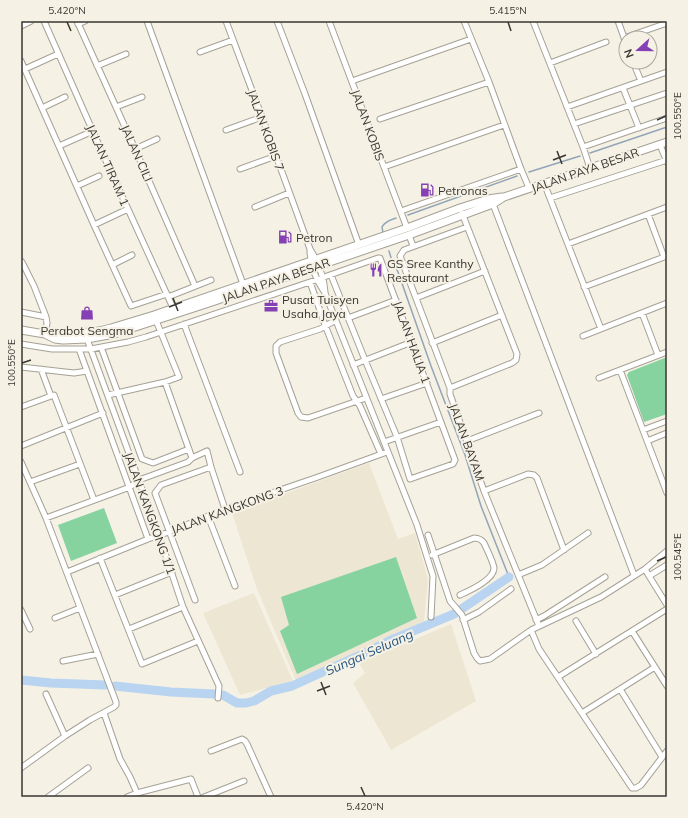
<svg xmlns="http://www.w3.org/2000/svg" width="688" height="818" font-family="Mulish,sans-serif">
  <rect width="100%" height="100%" fill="#f6f1e5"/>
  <path fill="#ede6d3" d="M369,463L398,539L415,533L428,579L424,621L296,681L257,589L232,513Z
    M254,593L293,681L240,695L203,613Z
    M451,624L476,701L391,750L353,683L365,673L359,663Z"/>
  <path fill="#86d3a0" d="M667,357V414L644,422L627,375L629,372Z
    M104,508L117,543L71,561L58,525Z
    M396,557L417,618L297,674L280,631L289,625L281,597Z"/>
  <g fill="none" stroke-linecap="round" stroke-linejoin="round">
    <path stroke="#92a5b7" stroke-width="1.5" d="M590,153L667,127
      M529,172L580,156
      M408,215L517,176
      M383,233L382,227C385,221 391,220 396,218
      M389,251L392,261L398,272L431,366L465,455L481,506L509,577"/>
    <path stroke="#b8d4f0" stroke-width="9" d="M21,680L51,683L105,685
      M115,686L171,692L214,694
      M223,695L237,703H246L254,701L271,691L292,686L369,651L389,641L454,614L509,577"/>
    <g stroke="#a5a195" stroke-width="7">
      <path id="street" d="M44,21L102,152L174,310
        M77,21L135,149L195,286
        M147,21L243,284
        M226,21L262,117L310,249C318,262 324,277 325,292
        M277,21L305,94L359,245
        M329,21L407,228
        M464,21L489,82L521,169L529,188
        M533,21L583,147L590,168
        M618,21L626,43
        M78,24L85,21
        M21,26L31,21
        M624,38L667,23
        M200,52L233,40
        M21,61L94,225L131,306L167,294
        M633,62L641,81
        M550,63L606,42
        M97,66L126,54
        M25,69L58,54
        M352,81L471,39
        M623,88L639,128
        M116,107L142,97
        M567,107L667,72
        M42,108L65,97
        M380,119L489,82
        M574,124L667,93
        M226,130L262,117
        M660,145L667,162
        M59,146L93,131
        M583,147L667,118
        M135,149L157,139
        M384,167L504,125
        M240,169L276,156
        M544,183L601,329
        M77,186L99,176
        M550,198L667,160
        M493,204L634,575
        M255,207L289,193
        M401,211L521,169
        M648,214L664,257
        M94,225L128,209
        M467,227L404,250L400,256L450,388V394L484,491L539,626
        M409,235L413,246
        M568,244L667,207
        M310,249C310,266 316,280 325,293L417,525L427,557L433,576L431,617
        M21,261L23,264L34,286L46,317L47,323L45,334
        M112,265L132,255
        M310,282L325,325L353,396L360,406L381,454
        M584,287L667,256
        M168,297L211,280
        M416,298L485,271
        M21,312L46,317
        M642,313L658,355
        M348,318L396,300
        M336,320L320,329L280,342L276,346V353L298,413L301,417L308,418L366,398
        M184,324L240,472
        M583,336L667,303
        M87,339L159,535L183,607L219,686L218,698
        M432,343L502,315
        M21,344L52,349H91L128,342L146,337L310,282L378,258H380L455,460L453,464L410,479L397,437L365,360L331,275
        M101,347L142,459L153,463L189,449
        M79,349L148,539
        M353,365L412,342
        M21,367L74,373L87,371
        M41,369L51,396
        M620,370L667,493
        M599,378L667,352
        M165,382L192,458
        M450,388L512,363L516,360L517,354L462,213
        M108,395L165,382L179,377L155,318
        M381,399L427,383
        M21,407L54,395L94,500
        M643,430L667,421
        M467,441L539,413
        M647,441L667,433
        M384,442L441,422
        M21,446L103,413
        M21,462L46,518L116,702V705L114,707L90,720L65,736L21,768
        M30,482L80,464
        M484,491L528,474L534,475L537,478L564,550
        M208,516L235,586
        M46,518L130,487L139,480L188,462L192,458L207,451L211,467L225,509
        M428,535L450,601L462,615L474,653L477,658L480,661L490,659L531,630L601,597L645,569L667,551
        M432,555L474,538C479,538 482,540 484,543C487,550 493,561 494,568C494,580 469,591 460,595
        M100,558L142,664L198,641
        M645,569L649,576L667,565
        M67,572L148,539L169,532L225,509L318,477L387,452
        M518,575L542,565L588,533
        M649,576L667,605
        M115,595L172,572
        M195,600L155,493L161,485L211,467
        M21,610L30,629
        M55,618L80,608
        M463,620L479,612L511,589
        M536,620L544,616L605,577
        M576,621L596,654
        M129,629L183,607
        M531,630L539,649L632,788H636L641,785L667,751
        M632,631L667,686
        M63,661L98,654
        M558,677L667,609
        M620,689L662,757
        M46,694L65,736
        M104,713L120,759L130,777L137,793
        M582,713L655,667
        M211,751L242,739L245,741L247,744L271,797
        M48,797L88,768
        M127,797L137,793L191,779L198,797
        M204,797L244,781"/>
    </g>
    <g stroke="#a5a195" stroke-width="9">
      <path id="secondary" d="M21,330L45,334L55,333H81L99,331L111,328L154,315L407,228L460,208L488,199L502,197
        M45,334L55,339L63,340L87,339L114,334L212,302L312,268L409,235L482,208L493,204L504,197L667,142"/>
    </g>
    <use href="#street" stroke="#fff" stroke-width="5"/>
    <use href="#secondary" stroke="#fff" stroke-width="7"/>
  </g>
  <path fill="none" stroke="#383631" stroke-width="1.5" d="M67,22L71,31M508,22L511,31M657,120L666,116M557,151L562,164M553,160L566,155M173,298L178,311M169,307L182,302M22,363L31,360M657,561L666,557M321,682L326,695M317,691L330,686M361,787L365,796"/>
  <defs>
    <g id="fuel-bare" transform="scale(1.08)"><path d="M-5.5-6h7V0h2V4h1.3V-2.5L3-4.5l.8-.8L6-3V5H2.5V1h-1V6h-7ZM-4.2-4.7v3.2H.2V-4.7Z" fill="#8540b3" stroke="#f6f1e5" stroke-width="2.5" paint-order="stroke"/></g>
    <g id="restaurant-bare" transform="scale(1.08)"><path d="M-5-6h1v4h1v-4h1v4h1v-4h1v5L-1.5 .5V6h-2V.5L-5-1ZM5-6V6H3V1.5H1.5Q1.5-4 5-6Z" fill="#8540b3" stroke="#f6f1e5" stroke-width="2.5" paint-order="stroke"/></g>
    <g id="office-bare" transform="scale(1.08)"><path d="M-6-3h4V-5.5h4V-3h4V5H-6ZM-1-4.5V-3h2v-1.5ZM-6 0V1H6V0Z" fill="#8540b3" stroke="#f6f1e5" stroke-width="2.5" paint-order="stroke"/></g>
    <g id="shop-bare" transform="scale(1.08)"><path d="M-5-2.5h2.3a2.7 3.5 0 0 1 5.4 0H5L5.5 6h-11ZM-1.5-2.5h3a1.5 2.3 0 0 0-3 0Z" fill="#8540b3" stroke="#f6f1e5" stroke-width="2.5" paint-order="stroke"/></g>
  </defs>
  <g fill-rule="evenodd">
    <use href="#fuel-bare" x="427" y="190"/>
    <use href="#fuel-bare" x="285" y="237"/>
    <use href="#restaurant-bare" x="376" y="270"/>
    <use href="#office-bare" x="271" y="306"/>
    <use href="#shop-bare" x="87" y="313"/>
  </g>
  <g text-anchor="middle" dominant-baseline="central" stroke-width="4" stroke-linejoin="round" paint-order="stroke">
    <g font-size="12" fill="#383631" stroke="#f6f1e5">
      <text transform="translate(368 125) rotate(70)">JALAN KOBIS</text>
      <text transform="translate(266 130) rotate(70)">JALAN KOBIS 7</text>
      <text transform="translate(137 153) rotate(66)">JALAN CILI</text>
      <text transform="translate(108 165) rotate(66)">JALAN TIRAM 1</text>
      <text transform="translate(585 170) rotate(-19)">JALAN PAYA BESAR</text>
      <text transform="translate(276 280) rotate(-19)">JALAN PAYA BESAR</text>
      <text transform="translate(412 342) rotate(70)">JALAN HALIA 1</text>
      <text transform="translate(467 442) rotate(70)">JALAN BAYAM</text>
      <text transform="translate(227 510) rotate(-20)">JALAN KANGKONG 3</text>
      <text transform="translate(150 513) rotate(70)">JALAN KANGKONG 1/1</text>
    </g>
    <g font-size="12" fill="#383631" stroke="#f6f1e5" text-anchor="start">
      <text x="438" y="190">Petronas</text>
      <text x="296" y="237">Petron</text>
      <text x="387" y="263">GS Sree Kanthy<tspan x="387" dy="14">Restaurant</tspan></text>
      <text x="282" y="299">Pusat Tuisyen<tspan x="282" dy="14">Usaha Jaya</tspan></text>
      <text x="87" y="330" text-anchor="middle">Perabot Sengma</text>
    </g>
    <g font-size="13" font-style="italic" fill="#225380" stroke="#f6f1e5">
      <text transform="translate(369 652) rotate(-24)">Sungai Seluang</text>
    </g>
  </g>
  <rect width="688" height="818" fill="none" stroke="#f6f1e5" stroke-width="44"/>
  <g transform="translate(638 50) rotate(249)"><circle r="19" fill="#f6f1e5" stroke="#aaa69d"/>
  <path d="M0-3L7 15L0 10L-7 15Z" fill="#8540b3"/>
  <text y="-6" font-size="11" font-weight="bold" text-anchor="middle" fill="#383631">N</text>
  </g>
  <rect x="22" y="22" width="644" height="774" fill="none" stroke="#383631" stroke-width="1.5"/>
  <g font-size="10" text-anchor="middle" fill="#383631">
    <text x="67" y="14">5.420°N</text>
    <text x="508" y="14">5.415°N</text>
    <text transform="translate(677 116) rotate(-90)" y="4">100.550°E</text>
    <text transform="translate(11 363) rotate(-90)" y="4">100.550°E</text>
    <text transform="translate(677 557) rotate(-90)" y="4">100.545°E</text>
    <text x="365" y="810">5.420°N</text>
  </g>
</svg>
